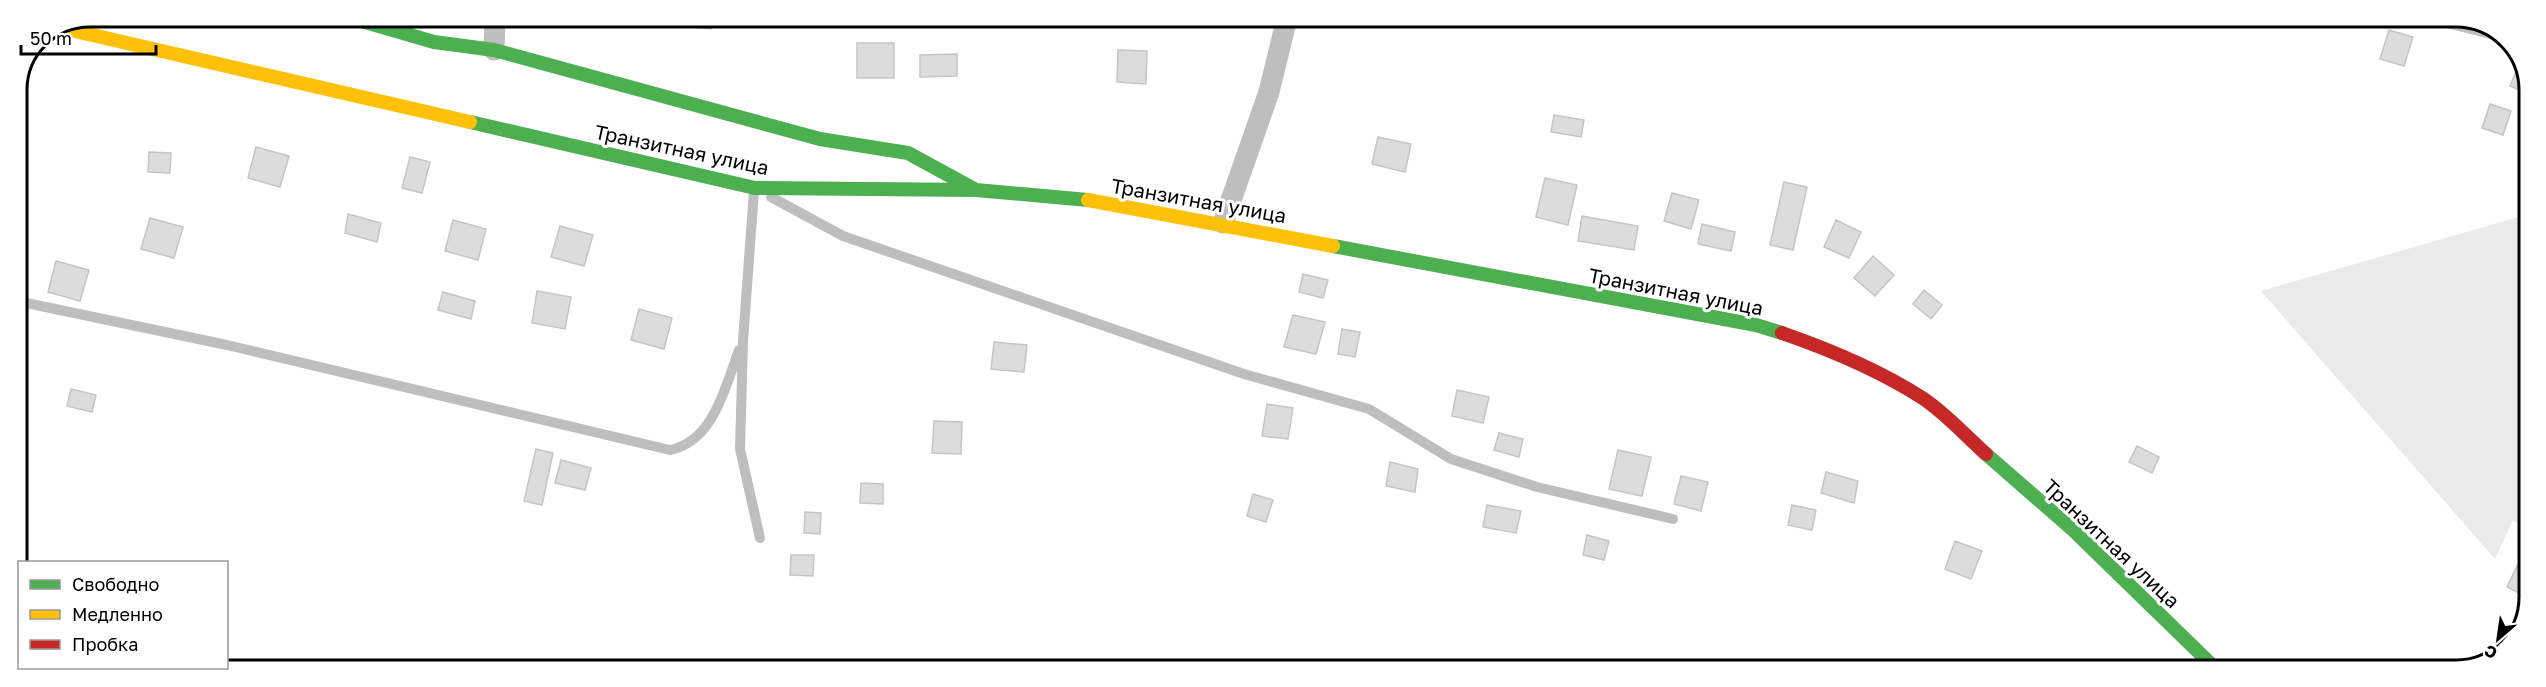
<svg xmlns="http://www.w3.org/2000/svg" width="2546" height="687" font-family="'Golos Text',sans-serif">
  <rect width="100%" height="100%" fill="#fff"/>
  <path fill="#eaeaea" d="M2529,214L2527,532L2513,520L2495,559L2261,291Z"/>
  <path fill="#dcdcdc" stroke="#c5c5c5" stroke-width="1.5" d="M687,17H712L711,29L686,26Z
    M2389,30L2413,37L2404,66L2380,59Z
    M857,43H894V78H857Z
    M1118,50L1147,51L1146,84L1117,82Z
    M957,54V76L920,77V55Z
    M2517,69L2524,72L2529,94L2510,86Z
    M2490,104L2511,111L2503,135L2482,128Z
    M1554,115L1584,120L1581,137L1551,132Z
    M1378,137L1411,144L1405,172L1372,164Z
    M256,147L289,156L280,187L248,178Z
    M149,152L171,153L170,173L148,172Z
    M410,157L430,162L422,193L402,188Z
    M1545,178L1577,185L1568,225L1536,217Z
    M1784,182L1807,187L1793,250L1770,245Z
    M1672,193L1699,200L1691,229L1664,221Z
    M348,214L381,223L377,242L345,233Z
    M1582,216L1638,226L1634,250L1578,241Z
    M150,218L183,227L174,258L141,249Z
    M453,220L486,229L478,260L445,251Z
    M1836,220L1861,232L1849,258L1824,247Z
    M1702,224L1735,232L1731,251L1698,244Z
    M560,226L593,235L584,266L551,257Z
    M1873,256L1894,275L1875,296L1854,278Z
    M56,261L89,270L80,301L48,292Z
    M1303,274L1328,280L1323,298L1299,292Z
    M1924,290L1942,305L1931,319L1913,304Z
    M537,291L571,297L565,329L532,323Z
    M443,292L475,301L471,319L438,310Z
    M639,309L672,318L664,349L631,340Z
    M1293,315L1325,322L1316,354L1284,347Z
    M1342,329L1360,332L1355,357L1338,354Z
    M994,342L1027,345L1024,372L991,369Z
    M71,389L96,395L92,412L67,406Z
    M1457,390L1489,397L1483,423L1452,416Z
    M1267,404L1293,408L1288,439L1262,436Z
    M934,421L962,422L961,454L932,453Z
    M1499,433L1523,439L1519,457L1494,450Z
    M2137,446L2159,457L2152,473L2129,462Z
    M536,449L553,453L542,505L524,501Z
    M1618,450L1651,457L1642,496L1609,489Z
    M561,460L591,468L585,490L555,483Z
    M1390,462L1418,469L1415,492L1386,486Z
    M1826,472L1858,481L1854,503L1821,493Z
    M1681,476L1708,482L1701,511L1674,504Z
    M861,483L883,484V504L860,503Z
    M1253,494L1273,500L1266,522L1247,516Z
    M1487,505L1521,511L1516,533L1483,527Z
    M1792,505L1816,510L1812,530L1788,525Z
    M805,512L821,513L820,534L804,533Z
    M1587,535L1609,541L1604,560L1583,555Z
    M1955,541L1982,551L1971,579L1945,569Z
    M791,555H814L813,576L790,575Z
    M2519,562L2527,566V597L2507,587Z"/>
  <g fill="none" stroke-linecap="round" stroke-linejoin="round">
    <path stroke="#bebebe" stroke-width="10" d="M754,191L743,341L740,449L760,538
      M771,197L843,236L1244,374L1369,409L1451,459L1537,487L1673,519
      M17,301L227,345L670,450C714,441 725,387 739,350"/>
    <path stroke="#bebebe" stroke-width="21" d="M2454,19L2490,28
      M494,50L495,17
      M1223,223L1269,92L1287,18"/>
    <path stroke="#4caf50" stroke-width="14" d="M348,17L434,42L494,50L820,139L908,153L974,189
      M470,122L755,188L976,190L1088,200
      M1333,246L1756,325L1782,333
      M1986,454L2072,529L2217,670"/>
    <path stroke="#ffc107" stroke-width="14" d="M62,28L470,122
      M1088,200L1333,246"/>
    <path stroke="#c62828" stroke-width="14" d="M1782,333C1831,350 1881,371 1924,399C1946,414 1966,436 1986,454"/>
  </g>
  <g text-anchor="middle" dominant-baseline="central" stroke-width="6" stroke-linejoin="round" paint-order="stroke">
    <g font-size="20" fill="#000" stroke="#fff">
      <text transform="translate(682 149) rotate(12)">Транзитная улица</text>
      <text transform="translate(1199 200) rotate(10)">Транзитная улица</text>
      <text transform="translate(1676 291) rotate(11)">Транзитная улица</text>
      <text transform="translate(2112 543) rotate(43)">Транзитная улица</text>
    </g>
  </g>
  <path d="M0 0H2546V687H0ZM90 27H2456A63 63 0 0 1 2519 90V597A63 63 0 0 1 2456 660H90A63 63 0 0 1 27 597V90A63 63 0 0 1 90 27Z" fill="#fff" fill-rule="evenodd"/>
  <path fill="none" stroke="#000" stroke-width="3" d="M90 27H2456A63 63 0 0 1 2519 90V597A63 63 0 0 1 2456 660H90A63 63 0 0 1 27 597V90A63 63 0 0 1 90 27Z"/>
  <rect x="18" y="561" width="210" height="108" fill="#ffffff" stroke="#999999" stroke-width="1.5"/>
  <rect x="30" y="580" width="30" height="9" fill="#4caf50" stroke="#999999" stroke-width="1.5"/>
  <text x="72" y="591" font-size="18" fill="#000000">Свободно</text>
  <rect x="30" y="610" width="30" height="9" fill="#ffc107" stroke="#999999" stroke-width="1.5"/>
  <text x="72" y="621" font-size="18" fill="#000000">Медленно</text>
  <rect x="30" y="640" width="30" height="9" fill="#c62828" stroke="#999999" stroke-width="1.5"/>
  <text x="72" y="651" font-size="18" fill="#000000">Пробка</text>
  <g transform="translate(2498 639) rotate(209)" stroke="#ffffff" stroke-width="4.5" paint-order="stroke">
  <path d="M0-4.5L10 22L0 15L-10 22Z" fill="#000000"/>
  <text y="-9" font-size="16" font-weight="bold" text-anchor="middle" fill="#000000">С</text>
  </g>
  <path d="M21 45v9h135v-9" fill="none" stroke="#000000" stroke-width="3"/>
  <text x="30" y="45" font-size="18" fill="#000000" stroke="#ffffff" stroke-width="4.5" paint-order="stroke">50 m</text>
</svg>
